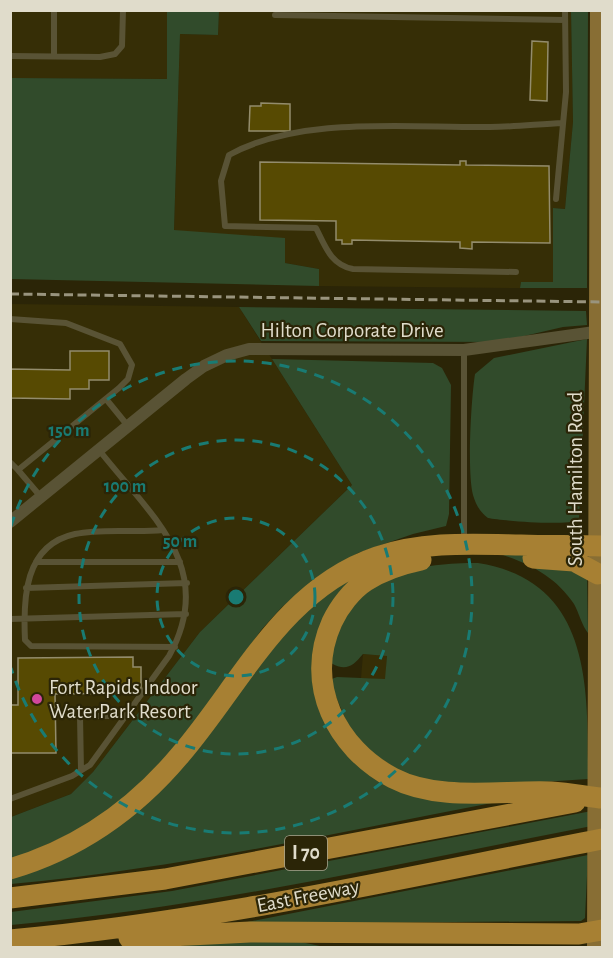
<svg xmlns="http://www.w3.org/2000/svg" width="613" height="958" font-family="'Alegreya Sans',sans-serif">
  <rect width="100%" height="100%" fill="#2b2507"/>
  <path fill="#362e06" d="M11,11H167V79L11,78Z
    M219,11H571L573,122L565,209L553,208V282H521L520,288L319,286V269L285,263L174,230L180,34L218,35Z
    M11,304L239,307L352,485L200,632L93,772L71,794L11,817Z
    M363,654L387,655L386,680L361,678Z"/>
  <path fill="#314b2b" d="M167,11H219L218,35L180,34L174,230L285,238V263L319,269V286L11,279V78L167,79Z
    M571,11H588L587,288H520L521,282H553V208L565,209L573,122Z
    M239,307L586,311L587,325L563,327L498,342L261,341Z
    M587,339L579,520C566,526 504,521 488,518C480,512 476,505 473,495C467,472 471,400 475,374L494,358Z
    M272,359L433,363L442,368L451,385L449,514L446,526L413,534L358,553L319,576L282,607L262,629L173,752L111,810L76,831L11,861V817L71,794L93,772L200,632L352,485Z
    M493,552H566L587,571L588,633C582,626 579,613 574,604C555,575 525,561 493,552Z
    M478,563C592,581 588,687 588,779L495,785H452L411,778L355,742L329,680L337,677L385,679L387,656L363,654C353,666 346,672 331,663C332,654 331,643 334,635C357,575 421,562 478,563Z
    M375,570L317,655L356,759L497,802C336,833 174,869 11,884V876L87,844L262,652L337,584Z
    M602,809V824C406,862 210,907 11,925V912L172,891Z
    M588,855L585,918L581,921L237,924Z
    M296,941L320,946L564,947L159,948L216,942Z"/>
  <path fill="#574a02" stroke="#938c6c" stroke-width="1.5" d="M532,41L548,42L547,101L530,100Z
    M261,103L290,104V131H249L250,106H261Z
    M460,161H466V165L549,166L550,243L472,242V249L460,248V242L352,240V244H342V240H336V221L260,220V162L460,165Z
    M70,351H109V380H89V389H70V399L10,398V369L70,370Z
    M133,657V667H141V693L55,694L56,753H10V705H18V658Z"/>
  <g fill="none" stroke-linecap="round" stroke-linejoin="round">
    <path stroke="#595335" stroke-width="6" d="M54,10V56
      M275,15L565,20
      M10,56L100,57L115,54L122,46L123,10
      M556,199L566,92L565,10
      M516,272L353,269C331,265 325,246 316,228L225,226L221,181L229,155C301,115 409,128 490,127C514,127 539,124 563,123
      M10,319L66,323L120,344L132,365L128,379L119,388L18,470L41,497
      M106,399L128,426
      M10,462L18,470
      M163,530C135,533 103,528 75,534C24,545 23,599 25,640L31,646L175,647
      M464,541V350
      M36,562H180
      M26,588L187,583
      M10,619L186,614
      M81,770L80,716H126
      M10,799L72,776L90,765L169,656C218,568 151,516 99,450"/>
    <path stroke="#595335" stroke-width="12" d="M10,522L186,379L204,366L227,355L249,349L464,350L602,331"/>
    <path stroke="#886e34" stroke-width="18" d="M596,948L599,10"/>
    <path stroke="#a78033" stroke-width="21" d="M533,558L574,561L598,574
      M421,560C402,564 383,570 366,581C352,590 339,607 332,622C304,684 336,748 393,778C439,802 501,790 551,792C567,793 584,796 600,798
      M10,869C78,849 136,808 181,754C241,684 283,589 377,557C423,541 472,544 521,545C548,546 575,545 602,546
      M10,898L165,879L575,802
      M129,938L250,932L579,934L602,930
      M10,940C210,922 406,877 602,839"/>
    <path stroke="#99947e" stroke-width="3" stroke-dasharray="9 4.5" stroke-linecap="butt" d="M10,294L602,302"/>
  </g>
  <g fill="none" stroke="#197b73" stroke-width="3" stroke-dasharray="10 8">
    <circle cx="236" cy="597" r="79"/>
    <circle cx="236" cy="597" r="157"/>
    <path d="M11 526A236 236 0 1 1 11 668"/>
  </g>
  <circle fill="#d1479c" stroke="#2b2507" stroke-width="2" cx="37" cy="699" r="6"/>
  <g text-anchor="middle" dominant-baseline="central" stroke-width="4.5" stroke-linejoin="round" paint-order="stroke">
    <rect fill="#2b2507" stroke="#aaa590" stroke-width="1.5" x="285" y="836" width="42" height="34" rx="4.5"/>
    <g font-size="20" font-weight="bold" fill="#e0dccb">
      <text x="306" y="853">I 70</text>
    </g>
    <g font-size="21" fill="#e0dccb" stroke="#2b2507">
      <text x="352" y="330">Hilton Corporate Drive</text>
      <text transform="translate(575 479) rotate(-90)">South Hamilton Road</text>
      <text transform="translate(308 896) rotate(-11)">East Freeway</text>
    </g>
    <g font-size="21" fill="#e0dccb" stroke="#2b2507" text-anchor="start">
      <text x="49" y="687">Fort Rapids Indoor<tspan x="49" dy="24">WaterPark Resort</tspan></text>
    </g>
  </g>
  <circle cx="236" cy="597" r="9" fill="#197b73" stroke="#2b2507" stroke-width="3"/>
  <g font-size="18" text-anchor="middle" font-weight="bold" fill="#197b73" stroke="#2b2507" stroke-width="4.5" stroke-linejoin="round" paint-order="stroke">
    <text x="69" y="436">150 m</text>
    <text x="125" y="492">100 m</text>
    <text x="180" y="547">50 m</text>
  </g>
  <rect width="613" height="958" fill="none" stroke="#e0dccb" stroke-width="24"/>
</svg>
